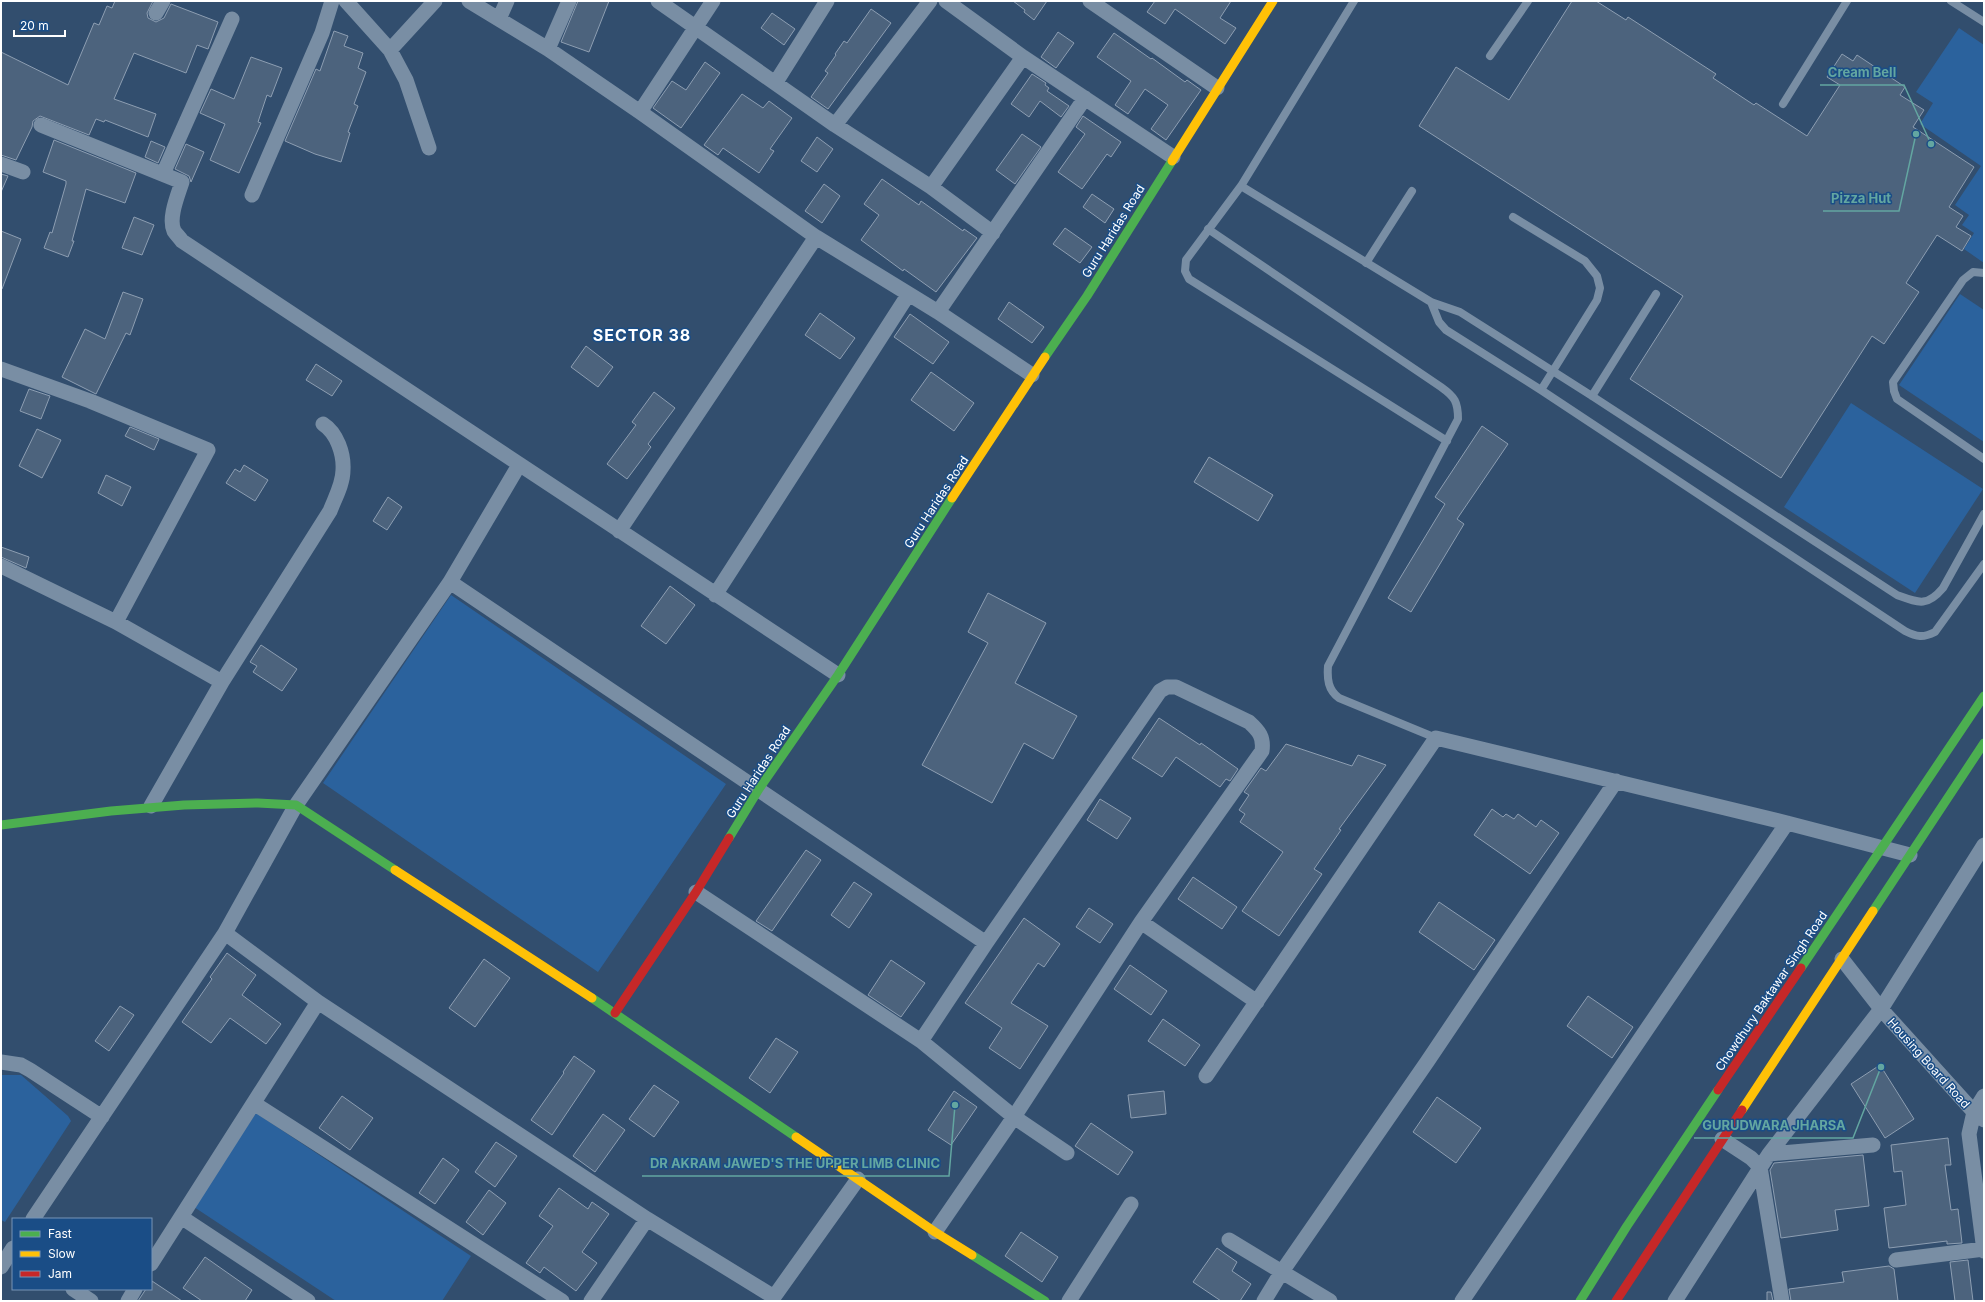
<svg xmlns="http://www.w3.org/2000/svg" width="1985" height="1302" font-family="Inter,sans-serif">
  <rect width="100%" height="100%" fill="#324e6e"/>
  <path fill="#2b629d" d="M1959,28L1984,45V263L1964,249L1974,233L1962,225L1969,215L1955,205L1981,166L1920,124L1933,103L1916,92Z
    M1960,294L1984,310V442L1899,385Z
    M1851,403L1983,489L1915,593L1784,507Z
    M451,595L726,784L598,972L323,783Z
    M1,1075H21L68,1116L71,1121L5,1222L1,1220Z
    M256,1113L471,1256L442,1301H336L194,1207Z"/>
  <path fill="#4c637d" stroke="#8d9eb2" d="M115,1H153L147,13L148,18L156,22L164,18L171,4L218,22L208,49L197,45L186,73L134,53L114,99L156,114L148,137L105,120L104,122L96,119L89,135L40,116L33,121L32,127L16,160L1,155V52L68,85L94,23L99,25L107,6L112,8Z
    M578,1H609L589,52L561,42Z
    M1013,1H1047L1034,20L1024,12L1025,10Z
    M1155,1H1231L1220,18L1236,28L1225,44L1175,9L1165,24L1147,12Z
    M1572,1H1596L1626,20L1628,17L1716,74L1713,78L1754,105L1756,103L1807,136L1840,85L1827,77L1842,54L1853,61L1857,55L1905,87L1900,95L1924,110L1913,127L1974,167L1949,207L1963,216L1956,227L1971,236L1962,251L1937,235L1906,283L1919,292L1884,344L1872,336L1781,478L1630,379L1683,296L1419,126L1456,67L1509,100Z
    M871,9L891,23L828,109L811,97L828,73L825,71L836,55L835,54L844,41L847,43Z
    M772,13L795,29L784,45L761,28Z
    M334,31L348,36L344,46L363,53L358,68L366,72L354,104L358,106L348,132L350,133L341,162L315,154L285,141L316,69L320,71Z
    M1058,32L1074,43L1056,68L1041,57Z
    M1114,33L1151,59L1152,58L1185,82L1187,80L1201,90L1166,140L1151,129L1168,105L1145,89L1128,114L1115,105L1131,81L1097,57Z
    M251,57L282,68L271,97L267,95L258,122L261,123L239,173L210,160L225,124L200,113L211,89L234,99Z
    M705,62L720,73L681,128L653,108L672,81L686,90Z
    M1032,74L1046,83L1045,85L1049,88L1047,91L1069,106L1061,117L1040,101L1029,117L1011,104Z
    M742,94L763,108L769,101L792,118L770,149L774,151L759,173L723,148L718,155L704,145Z
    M1083,116L1121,142L1111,157L1107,154L1082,189L1058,172L1085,134L1076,127Z
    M1022,134L1041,147L1015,184L996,170Z
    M817,137L833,149L817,172L801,161Z
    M54,140L136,173L125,203L86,189L72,241H74L68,257L44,248L50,232L52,233L66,184V181L43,172Z
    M151,141L165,147L158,163L145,157Z
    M186,144L204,152L191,182L189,176L175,169Z
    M1,174L8,176L1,192Z
    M882,179L919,205L921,201L963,231L964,229L977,238L936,292L904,269L903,271L861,240L879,215L864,204Z
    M824,184L840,196L822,223L805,211Z
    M1092,194L1114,209L1105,223L1083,207Z
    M134,217L154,225L142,255L122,248Z
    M1065,228L1092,247L1080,263L1053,244Z
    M1,231L21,239L2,289H1Z
    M123,292L143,299L130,335L126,333L96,394L62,377L85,329L105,339Z
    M1009,302L1044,327L1032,343L998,319Z
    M820,313L855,338L840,359L805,335Z
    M910,314L949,342L933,364L894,337Z
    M586,346L613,367L598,387L571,367Z
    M316,364L342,381L332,396L306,380Z
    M931,372L974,403L954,431L911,400Z
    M29,389L50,396L41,419L20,411Z
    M654,392L675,408L648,444L651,447L627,479L607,464L636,425L632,422Z
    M1482,426L1508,444L1457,519L1464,524L1411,612L1388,598L1445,504L1435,497Z
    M130,427L159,439L154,450L125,436Z
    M37,429L61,440L42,478L19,466Z
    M1209,457L1273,495L1258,521L1194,482Z
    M244,465L268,480L255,501L226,483L235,469L240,472Z
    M106,475L131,487L122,506L98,493Z
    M388,497L402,507L387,530L373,521Z
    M1,547L29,557L26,568L1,557Z
    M670,586L695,605L666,644L641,626Z
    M988,593L1046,623L1015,683L1077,716L1053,759L1024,743L992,803L922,765L988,643L968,632Z
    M261,645L297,669L282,691L253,672L257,666L250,662Z
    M1159,718L1200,745L1201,743L1238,769L1230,781L1226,779L1220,787L1176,757L1162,777L1132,758Z
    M1286,744L1352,766L1358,755L1386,765L1339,829L1341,830L1314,869L1322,874L1279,936L1242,911L1283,852L1240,822L1245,814L1239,810L1249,795L1244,792L1261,768L1266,771Z
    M1100,799L1131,818L1117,839L1087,820Z
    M1492,809L1503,817L1506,814L1514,819L1518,814L1536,827L1541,820L1559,833L1530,874L1474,835Z
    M806,850L821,860L772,931L756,921Z
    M1193,877L1237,907L1222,929L1178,899Z
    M854,882L872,894L849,928L831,915Z
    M1439,902L1495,940L1474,970L1419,932Z
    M1089,908L1113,924L1100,943L1076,927Z
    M1024,918L1060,944L1044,967L1038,963L1011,1003L1048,1026L1020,1069L989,1048L1002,1028L965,1003Z
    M227,953L256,975L242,995L281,1024L266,1044L230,1018L211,1043L182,1022L212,979L210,977Z
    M484,959L510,978L475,1027L449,1008Z
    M891,960L925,983L901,1017L868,995Z
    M1130,965L1167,991L1151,1015L1114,989Z
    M1588,996L1633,1027L1612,1058L1567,1026Z
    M120,1006L134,1015L109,1051L95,1041Z
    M1163,1019L1200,1045L1185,1066L1148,1041Z
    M776,1038L798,1052L770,1093L749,1078Z
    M574,1056L595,1071L552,1135L531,1120L564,1073L563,1072Z
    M1880,1065L1914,1119L1885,1138L1851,1084Z
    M654,1085L679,1102L654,1137L629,1119Z
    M954,1091L977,1107L951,1145L928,1130Z
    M1164,1091L1166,1114L1131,1118L1128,1095Z
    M342,1096L373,1118L350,1150L319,1128Z
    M1437,1097L1481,1128L1456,1163L1413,1132Z
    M603,1114L625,1130L595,1172L573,1156Z
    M1091,1123L1133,1152L1118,1175L1075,1146Z
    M1948,1138L1951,1165H1945L1951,1210L1958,1209L1962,1243L1947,1244V1241L1889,1248L1884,1208L1906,1205L1902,1171L1894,1172L1891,1145Z
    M496,1142L517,1156L495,1187L475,1172Z
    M1863,1155L1869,1206L1835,1210L1838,1230L1781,1238L1770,1170L1774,1163Z
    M443,1158L459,1170L435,1204L419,1193Z
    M559,1188L588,1209L592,1202L609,1214L582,1252L597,1263L576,1291L544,1267L540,1273L526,1263L553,1226L539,1216Z
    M489,1190L506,1203L483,1235L466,1222Z
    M1021,1232L1058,1257L1042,1282L1005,1256Z
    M1217,1248L1237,1262L1232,1271L1251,1284L1240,1301H1221L1193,1282Z
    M205,1257L252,1290L245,1301H202L183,1288Z
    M1968,1260L1973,1301H1955L1950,1262Z
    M1889,1266L1894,1269L1898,1301H1791L1789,1289L1844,1282L1842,1272Z
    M152,1281L182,1301H138L146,1289H151Z
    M1767,1292H1771L1773,1301H1767Z"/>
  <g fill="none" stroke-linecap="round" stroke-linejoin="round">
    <path stroke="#798ea4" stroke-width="8" d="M1354,1L1241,186L1186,260L1185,271L1189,279L1447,441
      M1951,1L1984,22
      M1490,56L1528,1
      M1783,104L1847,1
      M1241,186L1431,302L1460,312L1592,396L1897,595C1919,603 1927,607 1943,588L1984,514
      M1513,217L1585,261L1597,276L1600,288L1597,300L1541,390
      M1208,229L1441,387C1455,397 1458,402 1458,419L1328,666C1327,679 1328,690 1339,698L1436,738
      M1366,263L1412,191
      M1984,273L1973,272L1963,280L1893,382L1894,391L1897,399L1984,459
      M1431,302L1439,322L1446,330L1541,390L1905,631C1917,637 1923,638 1935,632L1984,564
      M1592,396L1656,294"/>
    <path stroke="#798ea4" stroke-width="15" d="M346,1L390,50L406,80L429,148
      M469,1L548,49L640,112L816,237L938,312L1032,375
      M658,1L835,125L931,187L993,233
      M946,1L1023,57L1173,157
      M1090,1L1217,88
      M156,13L163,1
      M499,19L507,1
      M548,49L569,1
      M390,50L435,1
      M776,82L827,1
      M640,112L713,1
      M41,125L182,182C178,195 168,218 174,231C176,234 180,238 182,241L838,675
      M835,125L930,1
      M1,164L23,172
      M163,174L232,19
      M931,187L1023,57
      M252,195L322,33L332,1
      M938,312L1085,98
      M1,369L90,401L208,450L116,622
      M619,531L816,237
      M1,566L116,622L222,682
      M450,582L986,943
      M715,595L908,295
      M151,806L222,682L330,511C335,498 343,484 343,470C344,454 337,433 323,424
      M696,892L921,1041L1014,1117L1067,1153
      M1141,922L1257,1002
      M225,933L318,1002L647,1219L774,1297
      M1842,959L1881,1009L1974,1112L1984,1120
      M921,1041L986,943L1160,691L1167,687H1176L1249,722C1259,731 1264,737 1262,751L1141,922L1014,1117L935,1232
      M1,1062L21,1065L30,1070L102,1117
      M1206,1076L1436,738L1787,823L1910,855
      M1984,1096L1974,1112L1969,1134L1984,1251
      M255,1104L562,1301
      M1722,1139L1751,1158L1760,1167L1782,1301
      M1769,1154L1873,1145
      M181,1217L308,1301
      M33,1219L225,933L296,805L450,582L519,465
      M1229,1240L1330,1301
      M1896,1260L1984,1249
      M151,1264L318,1002
      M1,1267L13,1248
      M73,1289L91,1301
      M128,1301L135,1289
      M591,1301L647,1219
      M771,1301L858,1179
      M1069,1301L1131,1204
      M1264,1301L1281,1273L1427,1062L1616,781
      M1462,1301L1787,823
      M1675,1301L1769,1154L1881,1009L1984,845"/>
    <path stroke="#4caf50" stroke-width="9" d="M1045,357L1087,296L1172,161
      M1,825L111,811L184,805L258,803L296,805L395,870
      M729,838L759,789L838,675L952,498
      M1873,911L1984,743
      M1801,968L1984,696
      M592,998L796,1137
      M972,1255L1045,1301
      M1580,1301L1627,1226L1718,1090"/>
    <path stroke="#ffc107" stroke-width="9" d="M1172,161L1273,1
      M952,498L1045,357
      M395,870L592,998
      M1742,1110L1873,911
      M796,1137L935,1232L972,1255"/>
    <path stroke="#c62828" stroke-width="9" d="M615,1013L696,892L729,838
      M1718,1090L1801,968
      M1616,1301L1742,1110"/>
  </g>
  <g text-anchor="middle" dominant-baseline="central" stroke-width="3" stroke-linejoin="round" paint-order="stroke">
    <g font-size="12" fill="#fff" stroke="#1a4d86">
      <text transform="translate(1113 231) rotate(-58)">Guru Haridas Road</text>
      <text transform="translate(936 502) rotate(-57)">Guru Haridas Road</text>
      <text transform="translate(758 772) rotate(-57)">Guru Haridas Road</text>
      <text transform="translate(1771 991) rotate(-56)">Chowdhury Baktawar Singh Road</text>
      <text transform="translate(1929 1063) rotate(48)">Housing Board Road</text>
    </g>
    <g font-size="16" font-weight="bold" letter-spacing="1" fill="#fff" stroke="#1a4d86">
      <text x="642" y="335">SECTOR 38</text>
    </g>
  </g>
  <path fill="none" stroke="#63a6a1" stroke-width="1.5" d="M1931 144L1904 85H1820M1916 134L1899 211H1823M1881 1067L1853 1138H1694M955 1105L949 1176H642"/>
  <g fill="#63a6a1" stroke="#1a4d86" stroke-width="1.5">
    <circle cx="1931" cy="144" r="4"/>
    <circle cx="1916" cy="134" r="4"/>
    <circle cx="1881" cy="1067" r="4"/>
    <circle cx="955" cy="1105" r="4"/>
  </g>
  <g font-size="13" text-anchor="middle" font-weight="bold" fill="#63a6a1" stroke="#1a4d86" stroke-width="3" stroke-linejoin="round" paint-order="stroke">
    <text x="1862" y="77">Cream Bell</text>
    <text x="1861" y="203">Pizza Hut</text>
    <text x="1774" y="1130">GURUDWARA JHARSA</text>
    <text x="795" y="1168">DR AKRAM JAWED'S THE UPPER LIMB CLINIC</text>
  </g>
  <rect width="1985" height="1302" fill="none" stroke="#ffffff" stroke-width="4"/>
  <rect x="12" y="1218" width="140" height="72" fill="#1a4d86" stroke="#7694b6"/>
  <rect x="20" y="1231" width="20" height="6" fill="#4caf50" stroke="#7694b6"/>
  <text x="48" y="1238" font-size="12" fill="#ffffff">Fast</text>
  <rect x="20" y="1251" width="20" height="6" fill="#ffc107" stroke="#7694b6"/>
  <text x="48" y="1258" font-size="12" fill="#ffffff">Slow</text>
  <rect x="20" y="1271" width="20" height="6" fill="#c62828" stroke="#7694b6"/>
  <text x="48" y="1278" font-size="12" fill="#ffffff">Jam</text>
  <path d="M14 30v6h51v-6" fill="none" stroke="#ffffff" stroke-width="2"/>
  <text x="20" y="30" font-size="12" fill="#ffffff" stroke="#1a4d86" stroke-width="3" paint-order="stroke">20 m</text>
</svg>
